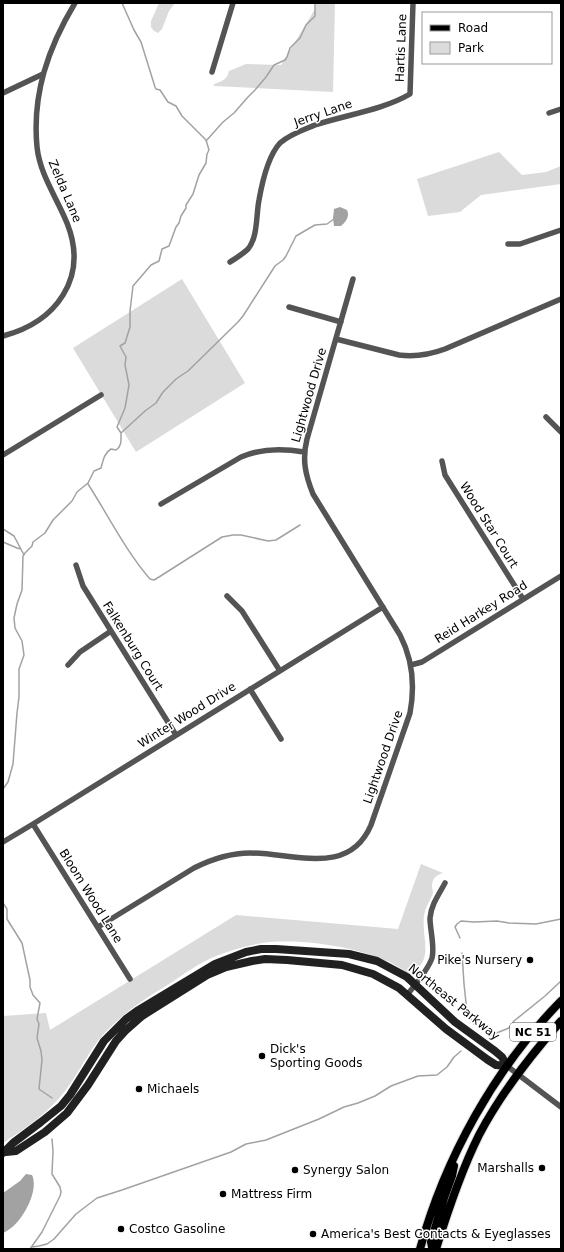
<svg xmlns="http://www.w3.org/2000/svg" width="564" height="1252" font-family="'DejaVu Sans',sans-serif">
  <rect width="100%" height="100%" fill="#fff"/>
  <path fill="#dbdbdb" d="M159,3H175L169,11L162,29L158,33L154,31L151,27V21Z
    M316,3H335L333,92L214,86V84C222,81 227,80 229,71L246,64L281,65L315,9Z
    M499,152L522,175L546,172L561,166V184L481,195L460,212L428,216L417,179Z
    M182,279L245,383L136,452L73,348Z
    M421,864L443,873C436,875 432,879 432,886C432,888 433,891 433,893C431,900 425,907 424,916C421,937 436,964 408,973C400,968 393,963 384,960C353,946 297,938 262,943C246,946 231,950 216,956C199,963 184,974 169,984C143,1000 123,1013 102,1036C88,1052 79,1073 65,1091C48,1113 26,1128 3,1143V1016L46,1013L50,1030L236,915L398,929Z"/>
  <path fill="#a2a2a2" d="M340,207L347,210C350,216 346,222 341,226H334L333,218L334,209Z
    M26,1174L32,1175C40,1192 20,1227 3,1233V1193L20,1181Z"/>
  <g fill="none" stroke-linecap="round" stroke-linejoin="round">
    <path stroke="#a2a2a2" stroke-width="1.5" d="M206,141L223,122L234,113L248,97L255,90L266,77L274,65L285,60L287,57L290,48L300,38L306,25L315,16V3
      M121,433L117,427L125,408L129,385L125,365L126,357L120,346L125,343L130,327V311L133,286L151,265L159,261L162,249L169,246L176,227L179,223L181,216L186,208V205L193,194L199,175L206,163L207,154L209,150L206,140L182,116L176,106L168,102L160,90L156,89L155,87L141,42L134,30L122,3
      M88,484C108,515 125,550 150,579L154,580L159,577L222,537L233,535H241L268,541L276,540L300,525
      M3,529L14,536L24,555
      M3,542L17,548L21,549
      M3,789L8,782L13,764L17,713L19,697V669L24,655L22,641L15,628L14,618L17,604L22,590L23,556L25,553L32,546L33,542L45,533L53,520L72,501L77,492L88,483L94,471L101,468C103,461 104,453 111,449L116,450C122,446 121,440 121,433L145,411L156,403L163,392L176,379L188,371L238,322L243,316L275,266L283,260L286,256L296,236L315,225L327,224L334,219
      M3,903L7,909V919L22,943L30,980V987L33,995L40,1003L37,1019L39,1024L37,1038L41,1051L42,1060L39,1089L52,1098
      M460,938L455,927L457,924L461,921L474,922L497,921L509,923L536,924L561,919
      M462,953L464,984L467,1012L474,1024
      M489,1036L509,1028L514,1021L545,996L561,981
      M32,1247L39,1246L47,1244L54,1239L76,1214L97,1198L122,1190L231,1152L246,1144L266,1140L319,1119L344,1107L358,1103L375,1096L391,1086L418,1076L437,1075L447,1067L454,1057L461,1051
      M30,1249L42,1232L60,1196L61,1192L60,1187L52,1174L53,1151L52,1139"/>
    <g stroke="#dbdbdb" stroke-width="10">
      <path id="primary" d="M420,1249C445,1158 495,1068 561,1001
        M434,1249L432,1247L431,1242L444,1198L452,1176L454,1166
        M436,1249C448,1210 461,1171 479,1135C501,1093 530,1056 561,1021"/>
    </g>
    <path stroke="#545454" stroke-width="5.5" d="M212,72L233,3
      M3,93L43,74
      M549,113L561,109
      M508,244H520L561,230
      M230,262C236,258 243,254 248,249C258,237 256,215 259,200C262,183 268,156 280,143C290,134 303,130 315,125C345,115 383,110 410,94L413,3
      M289,307L341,322
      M3,336C56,322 89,278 67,223C57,198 40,175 37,147C32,94 48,48 75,3
      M336,339L399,355C415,357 429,355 445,349L561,299
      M546,417L561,432
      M3,455L101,395
      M442,461L445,475L523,599
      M161,504L241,457C262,448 282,448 304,452
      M76,565L83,586L176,735
      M227,596L242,611L280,671
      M68,665L80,652L111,631
      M411,665L422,662L561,576
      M250,689L281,739
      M33,824L130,979
      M3,842L33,824L383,607
      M98,927L194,868C212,859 230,853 250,853C294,853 349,877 371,825L410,713C415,686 413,660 400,635L313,494C305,474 302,459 307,439L353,279
      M407,995C415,985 428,970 432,958C435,947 430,930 430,918C431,905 439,894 445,883
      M507,1066L561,1107"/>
    <path stroke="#212121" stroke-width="8" d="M6,1152L16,1151L45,1132L67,1113L88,1085L116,1041L125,1031L142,1016L207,975L226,967L252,961L265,959L287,960L342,965L373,974L399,988L446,1029L488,1060L496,1065L507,1066
      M3,1153L13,1143L41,1122L61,1106L70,1095L104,1041L126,1019L137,1011L215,964L246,952L261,949H276L349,954L377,961L407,977L455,1022L495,1051L502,1057L507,1066"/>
    <use href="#primary" stroke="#000" stroke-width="8"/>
  </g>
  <g fill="#000" stroke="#fff" stroke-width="1.5">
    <circle cx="530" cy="960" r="4"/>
    <circle cx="262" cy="1056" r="4"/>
    <circle cx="139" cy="1089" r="4"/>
    <circle cx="542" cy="1168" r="4"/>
    <circle cx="295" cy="1170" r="4"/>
    <circle cx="223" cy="1194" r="4"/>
    <circle cx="121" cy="1229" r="4"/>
    <circle cx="313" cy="1234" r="4"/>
  </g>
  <g text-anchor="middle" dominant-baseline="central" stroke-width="3" stroke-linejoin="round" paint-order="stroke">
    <rect fill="#fff" stroke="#4c4c4c" stroke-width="1" x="510" y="1023" width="46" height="18" rx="3"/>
    <g font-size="11" font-weight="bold" fill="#000">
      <text x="533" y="1032">NC 51</text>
    </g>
    <g font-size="12" fill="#000" stroke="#fff">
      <text transform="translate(401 48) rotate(-88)">Hartis Lane</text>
      <text transform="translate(323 113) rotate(-19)">Jerry Lane</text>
      <text transform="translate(65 191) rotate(67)">Zelda Lane</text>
      <text transform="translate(309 395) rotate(-74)">Lightwood Drive</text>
      <text transform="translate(489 525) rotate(58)">Wood Star Court</text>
      <text transform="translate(481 612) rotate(-32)">Reid Harkey Road</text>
      <text transform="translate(133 646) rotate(58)">Falkenburg Court</text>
      <text transform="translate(187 715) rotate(-32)">Winter Wood Drive</text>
      <text transform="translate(383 757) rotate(-71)">Lightwood Drive</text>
      <text transform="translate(91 896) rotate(58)">Bloom Wood Lane</text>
      <text transform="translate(454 1002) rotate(39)">Northeast Parkway</text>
    </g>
    <g font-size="12" fill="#000" stroke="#fff" text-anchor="start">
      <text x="522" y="960" text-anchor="end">Pike's Nursery</text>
      <text x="270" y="1049">Dick's<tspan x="270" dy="14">Sporting Goods</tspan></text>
      <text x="147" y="1089">Michaels</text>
      <text x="534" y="1168" text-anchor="end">Marshalls</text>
      <text x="303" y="1170">Synergy Salon</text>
      <text x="231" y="1194">Mattress Firm</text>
      <text x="129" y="1229">Costco Gasoline</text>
      <text x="321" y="1234">America's Best Contacts &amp; Eyeglasses</text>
    </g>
  </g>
  <rect width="564" height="1252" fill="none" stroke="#000000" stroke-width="8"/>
  <rect x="422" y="12" width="130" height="52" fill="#ffffff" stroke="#999999"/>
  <rect x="430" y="25" width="20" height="6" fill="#000000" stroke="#999999"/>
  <text x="458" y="32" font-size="12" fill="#000000">Road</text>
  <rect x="430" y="42" width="20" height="12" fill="#dbdbdb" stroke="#999999"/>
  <text x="458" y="52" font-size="12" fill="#000000">Park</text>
</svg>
